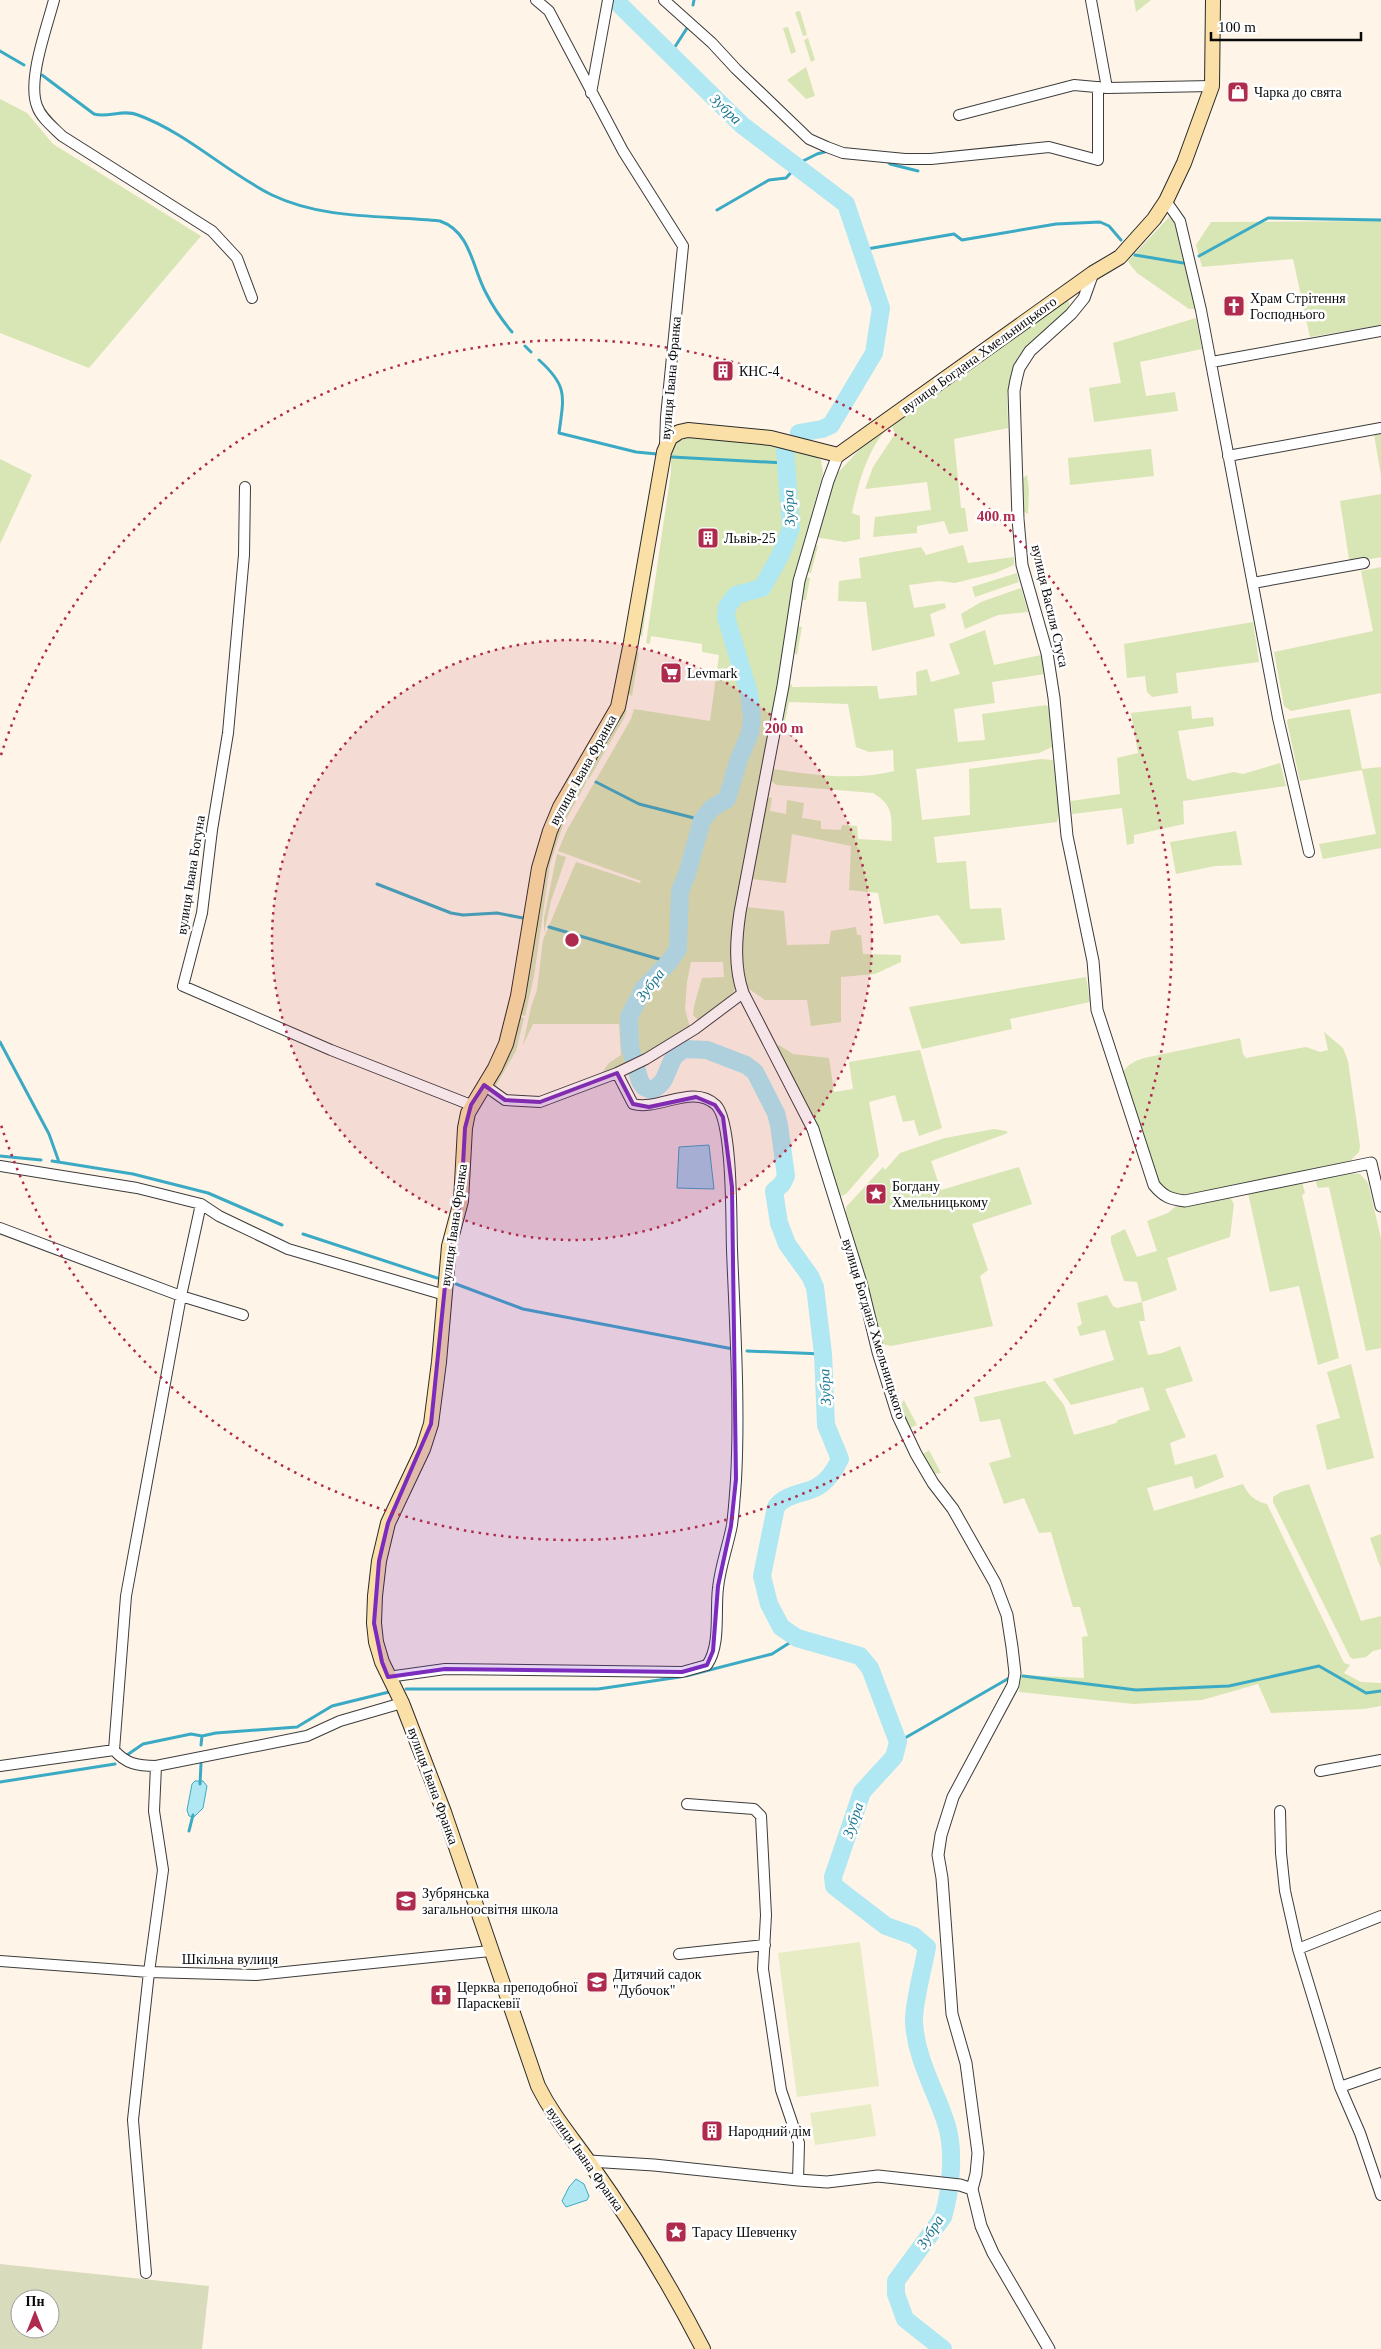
<svg xmlns="http://www.w3.org/2000/svg" width="1381" height="2349" font-family="Georgia,serif">
  <rect width="100%" height="100%" fill="#fef4e7"/>
  <path fill="#d8e5b4" d="M1134,0H1151L1136,12Z
    M800,11L807,35L803,36L795,12Z
    M788,27L796,52L791,54L783,28Z
    M808,38L815,60L811,62L804,40Z
    M806,67L815,96L806,99L787,80Z
    M0,99L27,113L53,144L201,236L89,368L0,333Z
    M1169,217L1175,224L1197,309H1189L1137,273L1129,263L1128,261Z
    M1381,221V325L1310,337L1293,259L1202,267L1196,245L1211,222Z
    M1066,299L1069,302V307L1013,372L1007,393L1008,428L954,439L961,508H965L968,531L949,534L944,521L917,526V533L873,537L875,517L931,510L927,482L865,489L873,467L895,434L892,426Z
    M1196,318L1202,349L1140,362L1146,396L1175,392L1178,411L1094,422L1089,388L1121,383L1113,343Z
    M885,431C866,453 858,485 852,513L860,516V539L845,542L815,537L834,477L860,449Z
    M1381,433V476L1374,434Z
    M694,437C728,440 793,440 821,460L823,473L793,581L795,585C777,693 755,802 735,910L733,914L736,987L731,996L701,1021L698,1020L693,1015L694,1006L702,978L724,977L723,962H691L687,982L685,1009L690,1028L632,1064L605,1076L601,1074L609,1063L621,1055L619,1024H533L523,1045L531,1007L537,990L543,940L576,862L640,883L641,881L558,851L567,830L631,719L634,709L710,721L719,655L702,652V644L651,636L650,644L646,643L671,472C671,453 669,440 694,437Z
    M1151,449L1154,476L1070,485L1068,458Z
    M0,459L32,475L0,544Z
    M1027,475L1029,490L1028,514L1023,511V478Z
    M1381,494V557L1356,562L1349,559L1340,501Z
    M660,513L642,637L639,633Z
    M814,545L818,546L811,573L807,572Z
    M963,545L968,563L1014,557V565L995,573L955,583L939,581L909,585L914,608L945,603L946,608L930,614L935,636L872,651L866,602L838,601L839,581L861,578L859,558L921,547L926,555Z
    M1381,567V693L1291,711L1284,706L1274,652L1373,631L1361,571Z
    M1017,573L1019,582L975,597L972,587Z
    M805,577L810,578L806,600H804L802,599Z
    M1021,588L1028,612L998,615L965,629L961,614L981,602Z
    M1253,622L1259,662L1176,673L1178,693L1152,697L1147,692L1145,676L1127,678L1124,644Z
    M796,626L802,627L797,655L793,652Z
    M985,630L994,665L1041,655L1045,674L992,682L995,703L954,709L958,742L985,740L982,714L1046,705L1049,708L1052,747L1039,753L916,769L922,820L970,815L969,769L1041,759L1053,760L1059,813L1057,822L934,837L937,863L966,861L970,909L1001,908L1005,940L961,944L938,915L884,924L878,893L849,890L851,846L792,834L786,883L752,879L766,797L772,798L770,811L786,814L787,800L804,803L802,818L821,821V829L841,830L842,825L857,826L858,839L892,841C891,818 895,806 873,793L777,785L771,781L773,769C813,775 855,781 894,771L893,750L869,752L856,747L848,704L789,702L785,721L782,720L788,685L792,684V687L877,686L879,699L917,695L916,672L927,669L931,682L960,674L949,644Z
    M639,652L632,696L628,693L634,655Z
    M1191,706L1192,719L1213,717L1214,726L1178,731L1187,778L1193,781L1234,772L1243,774L1280,763L1286,786L1183,801L1184,824L1134,835V843L1127,845L1122,808L1072,814L1071,801L1120,794L1117,758L1138,753L1131,713Z
    M1350,709L1362,769L1381,767V848L1323,859L1319,844L1376,834L1362,770L1300,781L1287,722L1288,719Z
    M627,710L624,718L589,779L583,775L591,768L620,713Z
    M581,778L587,781L563,825L550,864L534,976L525,1016L520,1014L536,914L551,843Z
    M1236,831L1242,865L1215,866L1176,874L1170,842Z
    M557,854L566,857L551,901L544,933V918Z
    M746,907L784,911L787,945L829,944L831,931L856,927L857,935H861L863,954L901,955V962L875,974L841,977V1022L811,1026L807,1000H765L746,987C740,960 741,934 746,907Z
    M1086,977L1090,1002L1010,1019L1012,1029L922,1049L909,1007Z
    M519,1017L524,1018L516,1051L494,1089L495,1082Z
    M1324,1032L1343,1048L1348,1061L1360,1146L1359,1152L1350,1161L1190,1195C1176,1195 1168,1194 1158,1183L1122,1074C1127,1064 1135,1061 1144,1058L1240,1038L1243,1054L1246,1058L1306,1047L1320,1052L1328,1050Z
    M779,1045L793,1054L829,1058L834,1092L853,1089L849,1062L920,1050L942,1128L919,1136L914,1120L903,1122L895,1095L869,1102L879,1156L846,1194L841,1196L838,1194L824,1147L809,1108L775,1051Z
    M994,1129L1006,1131L1008,1133L931,1161L941,1190L1019,1167L1032,1204L972,1224L988,1270L980,1276L993,1326L891,1346L882,1344L846,1216V1207L883,1167L885,1170L900,1153L945,1138Z
    M1347,1173L1360,1174L1368,1183L1381,1238V1348L1366,1351L1329,1187L1318,1188L1316,1183L1318,1178Z
    M1302,1182L1305,1193L1302,1195L1339,1358L1318,1365L1299,1286L1270,1292L1248,1193Z
    M1230,1197L1234,1204L1230,1237L1167,1258L1177,1290L1142,1302L1145,1321H1139L1148,1355L1162,1353L1180,1346L1193,1381L1165,1389L1186,1437L1170,1443L1175,1465L1216,1454L1224,1477L1195,1489L1192,1476L1147,1488L1154,1511L1243,1484C1248,1495 1256,1502 1267,1504L1344,1663L1350,1665L1344,1673L1361,1682L1381,1683V1706L1364,1709L1271,1713L1258,1684L1202,1700L1133,1704L1019,1692L1021,1675L1084,1678L1082,1637L1088,1636L1080,1607H1073L1051,1532L1039,1533L1024,1498L1004,1504L989,1463L1011,1457L1000,1419L980,1422L974,1397L1045,1381L1064,1405L1074,1435L1116,1423L1118,1420L1150,1410L1143,1387L1071,1405L1053,1379L1114,1360L1105,1330L1080,1336L1077,1327L1082,1324L1077,1303L1107,1295L1113,1306L1117,1308L1142,1302L1137,1282L1124,1281L1111,1242V1236L1125,1229L1137,1257L1157,1251L1147,1221L1168,1213L1175,1207Z
    M1351,1364L1374,1458L1327,1470L1316,1425L1340,1418L1327,1372Z
    M904,1400L917,1425L910,1428L902,1411L901,1404Z
    M929,1450L941,1473L933,1474L922,1455Z
    M1309,1484L1361,1621L1381,1616V1649L1373,1651L1366,1657L1353,1659L1350,1657L1273,1502V1497L1281,1492Z
    M1381,1534V1569L1370,1538Z"/>
  <path fill="#d8dcbc" fill-rule="evenodd" d="M0,2264L209,2286L202,2349H0ZM20,2299H50V2329H20Z"/>
  <path fill="#e7ecc5" d="M860,1942L879,2086L797,2097L778,1953Z
    M871,2104L876,2136L815,2145L810,2113Z"/>
  <path fill="#afe7f2" stroke="#3baac4" d="M709,1145L714,1189L677,1188L679,1147Z
    M195,1781H203L207,1786L203,1808L194,1817L189,1816L187,1810L192,1784Z
    M576,2179L584,2184L589,2196L587,2200L566,2207L562,2201L569,2187Z"/>
  <g fill="none" stroke-linecap="round" stroke-linejoin="round">
    <path stroke="#3baac4" stroke-width="3" d="M693,5L694,0
      M0,51L24,65
      M671,53L689,25
      M42,75L94,114C108,118 123,109 138,115C187,133 226,172 272,195C324,220 385,215 440,221C471,232 472,267 486,293C493,307 502,320 512,332
      M886,160L890,164L918,171
      M717,210L769,180L786,178L801,162L817,154L828,151
      M861,250L954,234L962,240L1056,224L1100,222L1109,226L1121,240
      M1135,255L1183,263
      M1199,256L1268,218L1381,220
      M525,346L531,352
      M539,360C568,386 564,396 559,433L636,452L657,454
      M672,457L785,463
      M596,782L639,804L702,820
      M377,884L451,913L463,915L497,913L523,918
      M549,927L669,962
      M0,1042L49,1134L59,1162
      M0,1156L41,1160
      M52,1161L133,1174L208,1193L282,1225
      M303,1234L437,1278
      M456,1284L523,1309L733,1349
      M747,1351L823,1354
      M686,1676L772,1654L797,1638
      M1023,1676L1136,1690L1229,1686L1319,1666L1366,1693L1381,1691
      M406,1689H598L680,1677
      M898,1742L1011,1677
      M201,1745L202,1736
      M127,1755L143,1744L191,1734L202,1736L216,1733L297,1727L332,1706L389,1692
      M0,1782L115,1764
      M200,1784L201,1764
      M189,1831L193,1815"/>
    <path stroke="#afe7f2" stroke-width="18" d="M615,0L742,125L846,204L881,308L874,353L831,425L822,429L799,433
      M785,450L791,528L781,554L762,588L736,595L727,607L726,617L749,693L752,718L750,733L739,759L727,799L712,808L702,820L687,874L680,891L678,949L669,962L643,989L629,1017L630,1047L640,1081L644,1087L651,1090C667,1084 666,1070 674,1057C677,1054 681,1051 684,1049L707,1050L746,1065L755,1072L776,1113L779,1125L786,1176L782,1184L774,1191L779,1223L787,1244L810,1276L815,1287L823,1354L826,1425L840,1459C835,1470 826,1483 815,1488C802,1494 784,1495 776,1507L762,1576L769,1604L781,1627L797,1638L860,1656L870,1668L898,1742L894,1757L862,1792L833,1877L834,1886L886,1926L914,1936L927,1947C924,1965 913,2005 914,2022C916,2059 935,2089 946,2123C955,2149 951,2191 943,2217L896,2281V2294L905,2319L943,2349"/>
    <g stroke="#3c3c3c" stroke-width="12">
      <path id="minor" d="M54,0C47,27 27,80 37,106C41,118 53,127 62,136L212,231L237,258L252,298
        M536,0L549,11L623,151L683,246L666,417L665,445
        M664,0L712,43L736,69L809,139L827,147L843,153L905,159H931L1049,147L1098,160V87
        M1091,0L1107,88
        M591,93L608,0
        M959,115L1074,85L1107,88L1212,86
        M1166,201L1180,221L1201,310L1278,718L1309,852
        M1212,362L1381,331
        M1228,456L1381,428
        M245,487L244,555L228,733L212,830L202,913L183,986L331,1050L471,1105
        M1253,583L1364,563
        M484,1085L505,1100L540,1102L617,1073L646,1059L695,1029L743,993
        M0,1166L137,1188L201,1204L219,1216L288,1249L445,1295
        M0,1228L181,1296L243,1315
        M388,1677L445,1669L682,1672L707,1665C721,1645 715,1612 718,1588C720,1567 728,1546 732,1525C734,1510 735,1495 736,1480C740,1403 735,1327 732,1250C731,1223 733,1122 716,1105C693,1083 659,1111 633,1104L617,1073
        M114,1750L126,1596L181,1296L201,1204
        M0,1766L114,1750C126,1764 138,1766 156,1766L307,1736L340,1721L402,1703
        M1320,1771L1381,1760
        M687,1804L754,1809L761,1816L766,1915L763,1969L781,2090L799,2143L798,2180
        M1280,1811L1281,1853L1285,1891L1298,1949L1340,2087L1360,2133L1381,2195
        M1298,1949L1381,1916
        M679,1954L765,1945
        M0,1961L149,1972L256,1975L490,1951
        M1340,2087L1381,2073
        M146,2273L133,2120L149,1972L163,1870L154,1811L156,1766"/>
    </g>
    <g stroke="#3c3c3c" stroke-width="13">
      <path id="tertiary" d="M1093,273L1084,298L1071,314L1030,351L1019,368L1016,380L1014,391L1018,519L1022,565L1047,653L1054,698L1067,836L1093,961L1097,1010L1154,1185C1164,1197 1170,1199 1185,1201L1371,1163L1381,1206
        M838,455L828,481L799,581L783,686L740,912C736,939 734,967 743,993L813,1129L862,1286L878,1352L898,1416L916,1454L933,1483L953,1509L995,1583L1007,1615L1012,1647L1015,1673L1013,1685L953,1797L941,1835L938,1855L942,1878L952,2014L966,2063L978,2153L976,2174L972,2189L981,2226L993,2253L1049,2349
        M589,2161L654,2165L798,2180L827,2182L878,2176L960,2185L972,2189"/>
    </g>
    <g stroke="#2b2b2b" stroke-width="16">
      <path id="secondary" d="M703,2349C670,2285 631,2221 589,2162C570,2135 553,2116 538,2086L444,1812L402,1703L382,1662L376,1642L374,1623L375,1596L379,1561L388,1523L423,1449L431,1424L439,1362L449,1246L461,1201L465,1128L468,1113L495,1068L506,1044L518,996L539,868L550,831L560,807L618,707L631,642L664,452L670,438L679,432L688,430L771,438L838,455L1093,273L1120,257L1154,219L1166,201L1184,163L1212,86L1213,0"/>
    </g>
    <use href="#minor" stroke="#fff" stroke-width="10"/>
    <use href="#tertiary" stroke="#fff" stroke-width="11"/>
    <use href="#secondary" stroke="#fadfa6" stroke-width="14"/>
  </g>
  <path fill="#7b2cbf" fill-opacity="0.2" stroke="#7b2cbf" stroke-width="4" stroke-linejoin="round" d="M617,1073L633,1104L649,1107L696,1097L715,1105L723,1117L732,1187L736,1479L731,1526L718,1586L713,1651L707,1665L682,1672L445,1669L388,1677L382,1662L374,1623L379,1561L388,1523L431,1424L449,1246L461,1201L465,1128L471,1105L484,1085L505,1100L540,1102Z"/>
  <circle cx="572" cy="940" r="300" fill="#af2b4e" fill-opacity=".12"/>
  <g fill="none" stroke="#af2b4e" stroke-width="2.5" stroke-dasharray="2.5 5">
    <circle cx="572" cy="940" r="300"/>
    <path d="M1 755A600 600 0 1 1 1 1125"/>
  </g>
  <defs>
    <g id="shop-square" transform="scale(1.125)"><rect x="-9" y="-9" width="18" height="18" rx="4" fill="#af2b4e" stroke="#fff"/><path d="M-5-2.5h2.3a2.7 3.5 0 0 1 5.4 0H5L5.5 6h-11ZM-1.5-2.5h3a1.5 2.3 0 0 0-3 0Z" fill="#fff"/></g>
    <g id="church-square" transform="scale(1.125)"><rect x="-9" y="-9" width="18" height="18" rx="4" fill="#af2b4e" stroke="#fff"/><path d="M-1.2-6h2.4v3.5h3.3v2.4h-3.3V6h-2.4V-.1h-3.3v-2.4h3.3Z" fill="#fff"/></g>
    <g id="building-square" transform="scale(1.125)"><rect x="-9" y="-9" width="18" height="18" rx="4" fill="#af2b4e" stroke="#fff"/><path d="M-4-6H4V6H1V3H-1V6H-4ZM-2.5-4.3h1.7v1.8h-1.7ZM.8-4.3h1.7v1.8H.8ZM-2.5-1h1.7V.8h-1.7ZM.8-1h1.7V.8H.8Z" fill="#fff"/></g>
    <g id="supermarket-square" transform="scale(1.125)"><rect x="-9" y="-9" width="18" height="18" rx="4" fill="#af2b4e" stroke="#fff"/><path d="M-6-5.5h2.5l.6 2H6L4.5 2H-2.5L-4.4-4H-6ZM-1.5 3.2a1.3 1.3 0 1 0 .1 0ZM3 3.2a1.3 1.3 0 1 0 .1 0Z" fill="#fff"/></g>
    <g id="sight-square" transform="scale(1.125)"><rect x="-9" y="-9" width="18" height="18" rx="4" fill="#af2b4e" stroke="#fff"/><path d="M0-6L1.8-2.2L6-1.7L2.9 1.2L3.7 5.4L0 3.3L-3.7 5.4L-2.9 1.2L-6-1.7L-1.8-2.2Z" fill="#fff"/></g>
    <g id="school-square" transform="scale(1.125)"><rect x="-9" y="-9" width="18" height="18" rx="4" fill="#af2b4e" stroke="#fff"/><path d="M0-5L7-2L0 1L-7-2ZM-4 1L0 2.5L4 1V4Q0 6-4 4Z" fill="#fff"/></g>
  </defs>
  <g fill-rule="evenodd">
    <use href="#shop-square" x="1238" y="92"/>
    <use href="#church-square" x="1234" y="306"/>
    <use href="#building-square" x="723" y="371"/>
    <use href="#building-square" x="708" y="538"/>
    <use href="#supermarket-square" x="671" y="673"/>
    <use href="#sight-square" x="876" y="1194"/>
    <use href="#school-square" x="406" y="1901"/>
    <use href="#school-square" x="597" y="1982"/>
    <use href="#church-square" x="441" y="1995"/>
    <use href="#building-square" x="712" y="2131"/>
    <use href="#sight-square" x="676" y="2232"/>
  </g>
  <g text-anchor="middle" dominant-baseline="central" stroke-width="5" stroke-linejoin="round" paint-order="stroke">
    <g font-size="14" fill="#090909" stroke="#fff" text-anchor="start">
      <text x="1254" y="92">Чарка до свята</text>
      <text x="1250" y="298">Храм Стрітення<tspan x="1250" dy="16">Господнього</tspan></text>
      <text x="739" y="371">КНС-4</text>
      <text x="724" y="538">Львів-25</text>
      <text x="687" y="673">Levmark</text>
      <text x="892" y="1186">Богдану<tspan x="892" dy="16">Хмельницькому</tspan></text>
      <text x="422" y="1893">Зубрянська<tspan x="422" dy="16">загальноосвітня школа</tspan></text>
      <text x="613" y="1974">Дитячий садок<tspan x="613" dy="16">"Дубочок"</tspan></text>
      <text x="457" y="1987">Церква преподобної<tspan x="457" dy="16">Параскевії</tspan></text>
      <text x="728" y="2131">Народний дім</text>
      <text x="692" y="2232">Тарасу Шевченку</text>
    </g>
    <g font-size="14" fill="#090909" stroke="#fff">
      <text transform="translate(979 355) rotate(-36)">вулиця Богдана Хмельницького</text>
      <text transform="translate(671 378) rotate(-85)">вулиця Івана Франка</text>
      <text transform="translate(1050 606) rotate(77)">вулиця Василя Стуса</text>
      <text transform="translate(583 770) rotate(-61)">вулиця Івана Франка</text>
      <text transform="translate(191 875) rotate(-81)">вулиця Івана Богуна</text>
      <text transform="translate(454 1225) rotate(-82)">вулиця Івана Франка</text>
      <text transform="translate(874 1329) rotate(73)">вулиця Богдана Хмельницького</text>
      <text transform="translate(433 1786) rotate(70)">вулиця Івана Франка</text>
      <text x="230" y="1959">Шкільна вулиця</text>
      <text transform="translate(585 2159) rotate(55)">вулиця Івана Франка</text>
    </g>
    <g font-size="15" font-style="italic" fill="#1c7792" stroke="#fff">
      <text transform="translate(726 109) rotate(44)">Зубра</text>
      <text transform="translate(789 508) rotate(-92)">Зубра</text>
      <text transform="translate(650 985) rotate(-52)">Зубра</text>
      <text transform="translate(825 1387) rotate(-92)">Зубра</text>
      <text transform="translate(853 1820) rotate(-71)">Зубра</text>
      <text transform="translate(930 2232) rotate(-57)">Зубра</text>
    </g>
  </g>
  <circle cx="572" cy="940" r="8" fill="#af2b4e" stroke="#fff" stroke-width="2.5"/>
  <g font-size="15" text-anchor="middle" font-weight="bold" fill="#af2b4e" stroke="#fff" stroke-width="5" stroke-linejoin="round" paint-order="stroke">
    <text x="996" y="521">400 m</text>
    <text x="784" y="733">200 m</text>
  </g>
  <g transform="translate(35 2314)"><circle r="24" fill="#ffffff" stroke="#9d9d9d"/>
  <path d="M0-4L9 19L0 12L-9 19Z" fill="#af2b4e"/>
  <text y="-8" font-size="14" font-weight="bold" text-anchor="middle" fill="#090909">Пн</text>
  </g>
  <path d="M1211 32v8h150v-8" fill="none" stroke="#090909" stroke-width="2.5"/>
  <text x="1218" y="32" font-size="15" fill="#090909" stroke="#ffffff" stroke-width="4" paint-order="stroke">100 m</text>
</svg>
